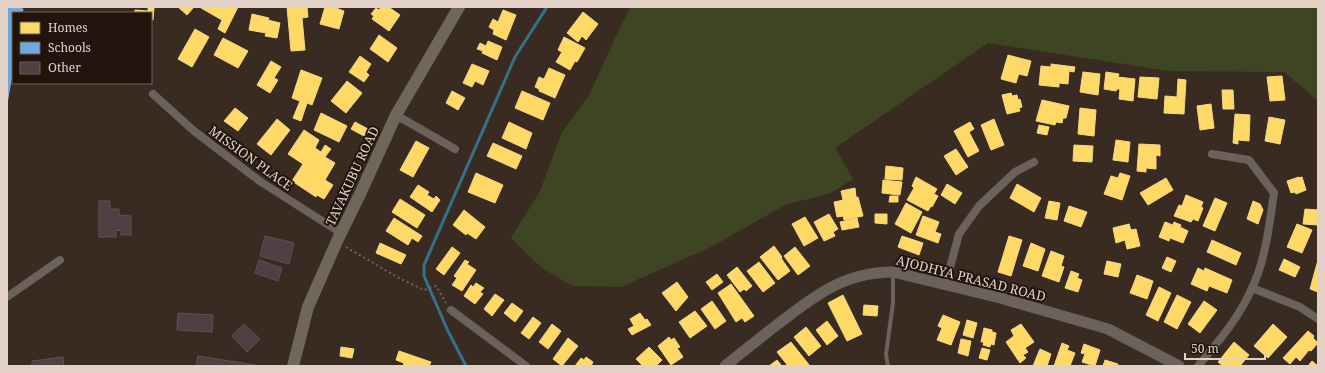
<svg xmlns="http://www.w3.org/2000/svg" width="1325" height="373" font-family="'Noto Serif',serif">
  <rect width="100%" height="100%" fill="#3a2b22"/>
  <path fill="#3d4523" d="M631,7H1318V101L1284,72L1168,71L988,43L835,148L853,179L831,193L785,205L713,246L621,287L572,286L542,268L511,238L540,191L562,132L589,95L622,23Z"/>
  <path fill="#ffd966" stroke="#f7d783" d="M178,7H194L187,15Z
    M201,7H238L225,33L218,29L222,20L201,8Z
    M287,7H307L308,17L302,18L305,50L291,51Z
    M325,7H337L336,8L344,11L339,29L320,24Z
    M381,7H390V8L400,15L389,31L372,19L374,16L371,14L376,8L379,10Z
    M148,8H154L153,20L151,19V13H135V10L148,11Z
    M503,10L516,15L506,40L493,34L494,30L489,27L493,19L498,22Z
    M583,12L598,24L586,40L582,36L578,42L567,33Z
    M252,14L269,18L268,20L280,23L277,38L265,36L266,33L249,30Z
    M195,29L209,37L192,67L178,59Z
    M379,35L397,48L388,62L370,49Z
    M564,37L585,48L577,62L575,61L570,70L556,62L562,52L558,50Z
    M223,38L248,51L238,68L214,55Z
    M488,41L502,47L497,60L482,53L483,51L477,49L480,43L486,46Z
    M1008,55L1023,59L1016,83L1001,79Z
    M360,56L371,64L366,72L369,75L364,82L349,72Z
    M1023,59L1031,61L1027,76L1019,74Z
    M271,61L281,67L274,78L278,80L270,93L257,85Z
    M472,64L489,71L483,85L475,81L472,87L463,83Z
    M1051,64L1075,67L1074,72L1069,71L1068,84L1059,83V87L1039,85L1041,66L1051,67Z
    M549,68L565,75L555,98L539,91V89L535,87L539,77L544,79Z
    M301,70L322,78L312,105L307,103L301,121L293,118L300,101L292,98Z
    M1083,72L1100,74L1098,95L1080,92Z
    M1106,72L1119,74L1118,77L1135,79L1133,101L1119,99L1120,89H1117L1116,91L1104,89Z
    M1282,76L1285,100L1270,101L1267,77Z
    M1140,77L1159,78L1157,99L1138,97Z
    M1178,79L1186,80L1184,114L1164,113L1165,96L1177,97Z
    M347,81L362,93L346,113L331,101Z
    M1222,90H1233L1234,109H1223Z
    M452,91L465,98L458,110L446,103Z
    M522,91L550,103L543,120L515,108Z
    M1011,93L1012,96L1017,95L1018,100L1020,99L1022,107L1019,108L1020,111L1007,114L1002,95Z
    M1042,100L1069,106L1066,118H1063L1062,123L1056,122L1055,125L1036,121Z
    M1211,104L1214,128L1200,130L1197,106Z
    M235,108L248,118L238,131L224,121Z
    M1080,108L1096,110L1094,136L1078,134Z
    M321,113L347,126L339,142L314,130Z
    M1235,114L1250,115L1249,141L1238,140V144L1233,143Z
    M1269,117L1285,120L1280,144L1265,141Z
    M277,119L290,130L271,155L257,144Z
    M994,119L1004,145L991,150L981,125Z
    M355,122L368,129L364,136L351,129Z
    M509,122L532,133L526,149L502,138Z
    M970,122L974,129L969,132L979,151L968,157L954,131Z
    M1039,125L1049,127L1047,135L1037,133Z
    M304,130L319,140L315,148L321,152L325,145L331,149L325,157L335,163L325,180L333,185L324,199L317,195L316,197L292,181L303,164L288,154Z
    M1116,140L1130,142L1128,162L1113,160Z
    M416,141L429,148L413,177L400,170Z
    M493,143L522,156L516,169L487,156Z
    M1139,144L1160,145V156L1156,155V169L1146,168V172L1137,171Z
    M1074,145L1093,146L1092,162L1073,161Z
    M956,149L968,167L956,175L944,156Z
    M886,166L903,168L902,180L885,179Z
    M476,173L503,185L495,203L468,192Z
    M1120,173L1130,176L1122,200L1104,194L1111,176L1118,178Z
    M916,177L937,189L934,194L938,196L932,207L931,206L928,211L907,200L914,188L912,186Z
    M1299,177V178L1302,177L1306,190L1296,194L1295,192L1291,193L1287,181Z
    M1166,178L1173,190L1148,205L1140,193Z
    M883,180L902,182L900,195L882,193Z
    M947,184L962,193L955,204L941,195Z
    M1017,184L1041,198L1034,212L1010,198Z
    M418,185L429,192L427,195L434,199L436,196L440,200L432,212L410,197Z
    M855,188L856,197L843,200L841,191Z
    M1186,195L1203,202L1201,207L1203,208L1198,221L1193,219L1191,222L1174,216L1179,205L1182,206Z
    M890,196H898V202H889Z
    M858,197L863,216L844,220L843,216L837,217L834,202Z
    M1215,198L1227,203L1215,231L1203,226Z
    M400,199L425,215L417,228L392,212Z
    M1049,201L1060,203L1057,220L1045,218Z
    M1253,201L1260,204L1263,210L1258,224L1247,219Z
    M906,203L922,212L911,233L895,224Z
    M1069,206L1087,212L1081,227L1064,221Z
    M1305,209L1318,210V225L1303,224Z
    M464,210L485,227L476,239L467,233L466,235L453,225Z
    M829,214L838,229L833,232L835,236L824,241L814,222Z
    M875,214H887V224L875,223Z
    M923,216L939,222L935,232L941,234L938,243L916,235Z
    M805,217L818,238L804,246L792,224Z
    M394,218L422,236L418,242L412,238L408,245L386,231Z
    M857,218L859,227L842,230L840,222Z
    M1165,222L1173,225L1174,222L1181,225L1180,227L1188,231L1183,243L1170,238L1169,241L1159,237Z
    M1129,224L1131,230L1136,229L1140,246L1127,249L1125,240L1116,243L1113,228Z
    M1297,224L1312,230L1302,253L1287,247Z
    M902,236L923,243L919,255L898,247Z
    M1009,236L1022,240L1011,276L998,272Z
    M1212,240L1241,253L1236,265L1207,252Z
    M380,243L406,255L401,264L376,253Z
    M1031,243L1045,249L1038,271L1023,266Z
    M774,246L782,257L781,258L790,271L778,280L760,257Z
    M452,247L460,253L444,275L436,269Z
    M795,247L810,266L798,275L784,256Z
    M1051,251L1064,256L1061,266L1064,267L1059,282L1042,276Z
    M1167,257L1176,261L1171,272L1162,268Z
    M1284,259L1300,267L1295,277L1279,270Z
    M465,260L469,262L467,264L476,270L462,291L452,285L457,278L454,276Z
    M1318,260V292L1310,289Z
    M1107,261L1121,264L1118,277L1104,274Z
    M759,262L775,283L763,292L747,271Z
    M737,267L752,286L746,291L744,289L740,292L727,275Z
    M1198,268L1204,271L1205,268L1232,280L1227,293L1209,286L1207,291L1191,284Z
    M1071,271L1079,274L1077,278L1082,280L1078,292L1065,288Z
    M717,274L723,282L712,290L706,282Z
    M1137,275L1153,281L1147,299L1130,293Z
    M677,282L688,297L676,311L662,293Z
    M476,283L484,288L480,292L483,294L475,304L464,296L471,285L473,287Z
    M731,284L754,316L745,322L742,318L736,322L718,293Z
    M1159,287L1171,293L1158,321L1146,315Z
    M495,294L504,300L492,316L484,309Z
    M843,295L862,334L847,341L828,303Z
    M1177,295L1191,302L1177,329L1164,322Z
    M712,301L726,321L715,329L701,309Z
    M1204,301L1217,310L1200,333L1188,324Z
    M512,303L523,311L515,322L504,313Z
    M864,305L878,306L877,316L863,315Z
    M695,311L707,326L690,338L679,322Z
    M640,313L645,320L647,319L651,325L632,335L628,329L634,326L630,319Z
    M943,315L960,322L951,345L937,340L942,328L938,326Z
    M533,317L541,323L529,339L521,333Z
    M967,320L977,323L973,338L963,335Z
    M827,321L838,336L827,345L816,330Z
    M552,324L561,331L548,349L539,342Z
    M1021,324L1034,342L1025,348L1028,352L1023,355L1026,358L1020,363L1006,342L1014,336L1011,330Z
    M1273,324L1287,337L1268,358L1254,346Z
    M806,327L821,346L809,356L794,337Z
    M984,328L992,330V332L996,333L994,345L991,344L990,347L983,345L984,342H981Z
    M1308,331L1314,336L1313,338L1318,343L1311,351L1309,350L1300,361L1296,357L1290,364L1283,358Z
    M669,337L671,340L674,338L680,347L677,348L683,357L671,365L658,346Z
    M568,338L578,346L562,366L553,359Z
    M961,339L971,341L968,356L958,353Z
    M791,342L810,366H788L777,352Z
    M1234,342L1249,355L1240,366H1223L1218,362Z
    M1062,343L1069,346L1067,350L1075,353L1070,366H1054Z
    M1084,344L1100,350L1095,366L1082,362L1085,354L1081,353Z
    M341,347L354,349L352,358L340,356Z
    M649,347L662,360L656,366H643L636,359Z
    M982,348L990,350L987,360L979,358Z
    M1040,349L1051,354L1047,366H1033Z
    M399,351L431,362L429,366H403L404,363L396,360Z
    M586,357L593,362L591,366H575L581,358L584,360Z
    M777,360L782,366H769Z
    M1105,360L1118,364L1117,366H1103Z
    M1312,361L1318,366H1308Z"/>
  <path fill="#6fa8dc" stroke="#92b4d6" d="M7,7L23,9L22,13H13V68L7,104Z"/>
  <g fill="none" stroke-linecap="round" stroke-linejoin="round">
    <path stroke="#317487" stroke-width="3" d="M466,366L448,331L424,276V265L515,57L547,7"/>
  </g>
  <path fill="#4e4042" stroke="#5d5252" d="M99,201H110V209H119V215L131,216V235H121V231L116,230V237H99Z
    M265,236L294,243L289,264L260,256Z
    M259,260L282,268L278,281L255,273Z
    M178,313L213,315L212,332L177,330Z
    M244,324L260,339L247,352L232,336Z
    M198,356L255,365V366H196Z
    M63,357L64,366H32V361Z"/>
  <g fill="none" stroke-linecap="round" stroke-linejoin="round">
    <path stroke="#6f665e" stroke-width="2" stroke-dasharray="2 3" stroke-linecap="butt" d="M346,247L397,277L424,290L436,286L446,303"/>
    <path stroke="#6b635b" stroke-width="4" d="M888,366L886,354L893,303V273"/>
    <path stroke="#6b635b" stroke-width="8" d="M153,94L194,131L261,182L341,233
      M396,115L455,149
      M945,286L959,234L979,206L1015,172L1034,162
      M1252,288L1300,307L1318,319
      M7,297L60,260
      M451,310L526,366
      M1198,366C1218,342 1239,318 1252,288C1266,259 1269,225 1274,193L1249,160L1212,154"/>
    <path stroke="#6b635b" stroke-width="11" d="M725,366C742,352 760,338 778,324C814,296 844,272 893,272L1000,298L1108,329L1179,366"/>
    <path stroke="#6f665c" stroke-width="12" d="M293,366L308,307L337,241L361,192L396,115L459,7"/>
  </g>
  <g text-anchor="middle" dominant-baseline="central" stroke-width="4" stroke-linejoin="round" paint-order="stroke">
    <g font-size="13" fill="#e3d1c7" stroke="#21140d">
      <text transform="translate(251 158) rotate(36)">MISSION PLACE</text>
      <text transform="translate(352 176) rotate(-65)">TAVAKUBU ROAD</text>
      <text transform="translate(971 278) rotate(14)">AJODHYA PRASAD ROAD</text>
    </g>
  </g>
  <rect width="1325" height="373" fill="none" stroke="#e3d1c7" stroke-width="16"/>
  <rect x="12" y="12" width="140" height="72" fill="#21140d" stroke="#6f6057"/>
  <rect x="20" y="22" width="20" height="12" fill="#ffd966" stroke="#6f6057"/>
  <text x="48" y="32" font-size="12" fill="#e3d1c7">Homes</text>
  <rect x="20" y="42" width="20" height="12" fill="#6fa8dc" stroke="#6f6057"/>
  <text x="48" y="52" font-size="12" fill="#e3d1c7">Schools</text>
  <rect x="20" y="62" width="20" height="12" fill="#4e4042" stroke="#6f6057"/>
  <text x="48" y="72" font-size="12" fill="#e3d1c7">Other</text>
  <path d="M1185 353v6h80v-6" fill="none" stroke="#e3d1c7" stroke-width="2"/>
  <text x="1191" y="353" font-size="12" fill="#e3d1c7" stroke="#21140d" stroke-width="3" paint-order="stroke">50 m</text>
</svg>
